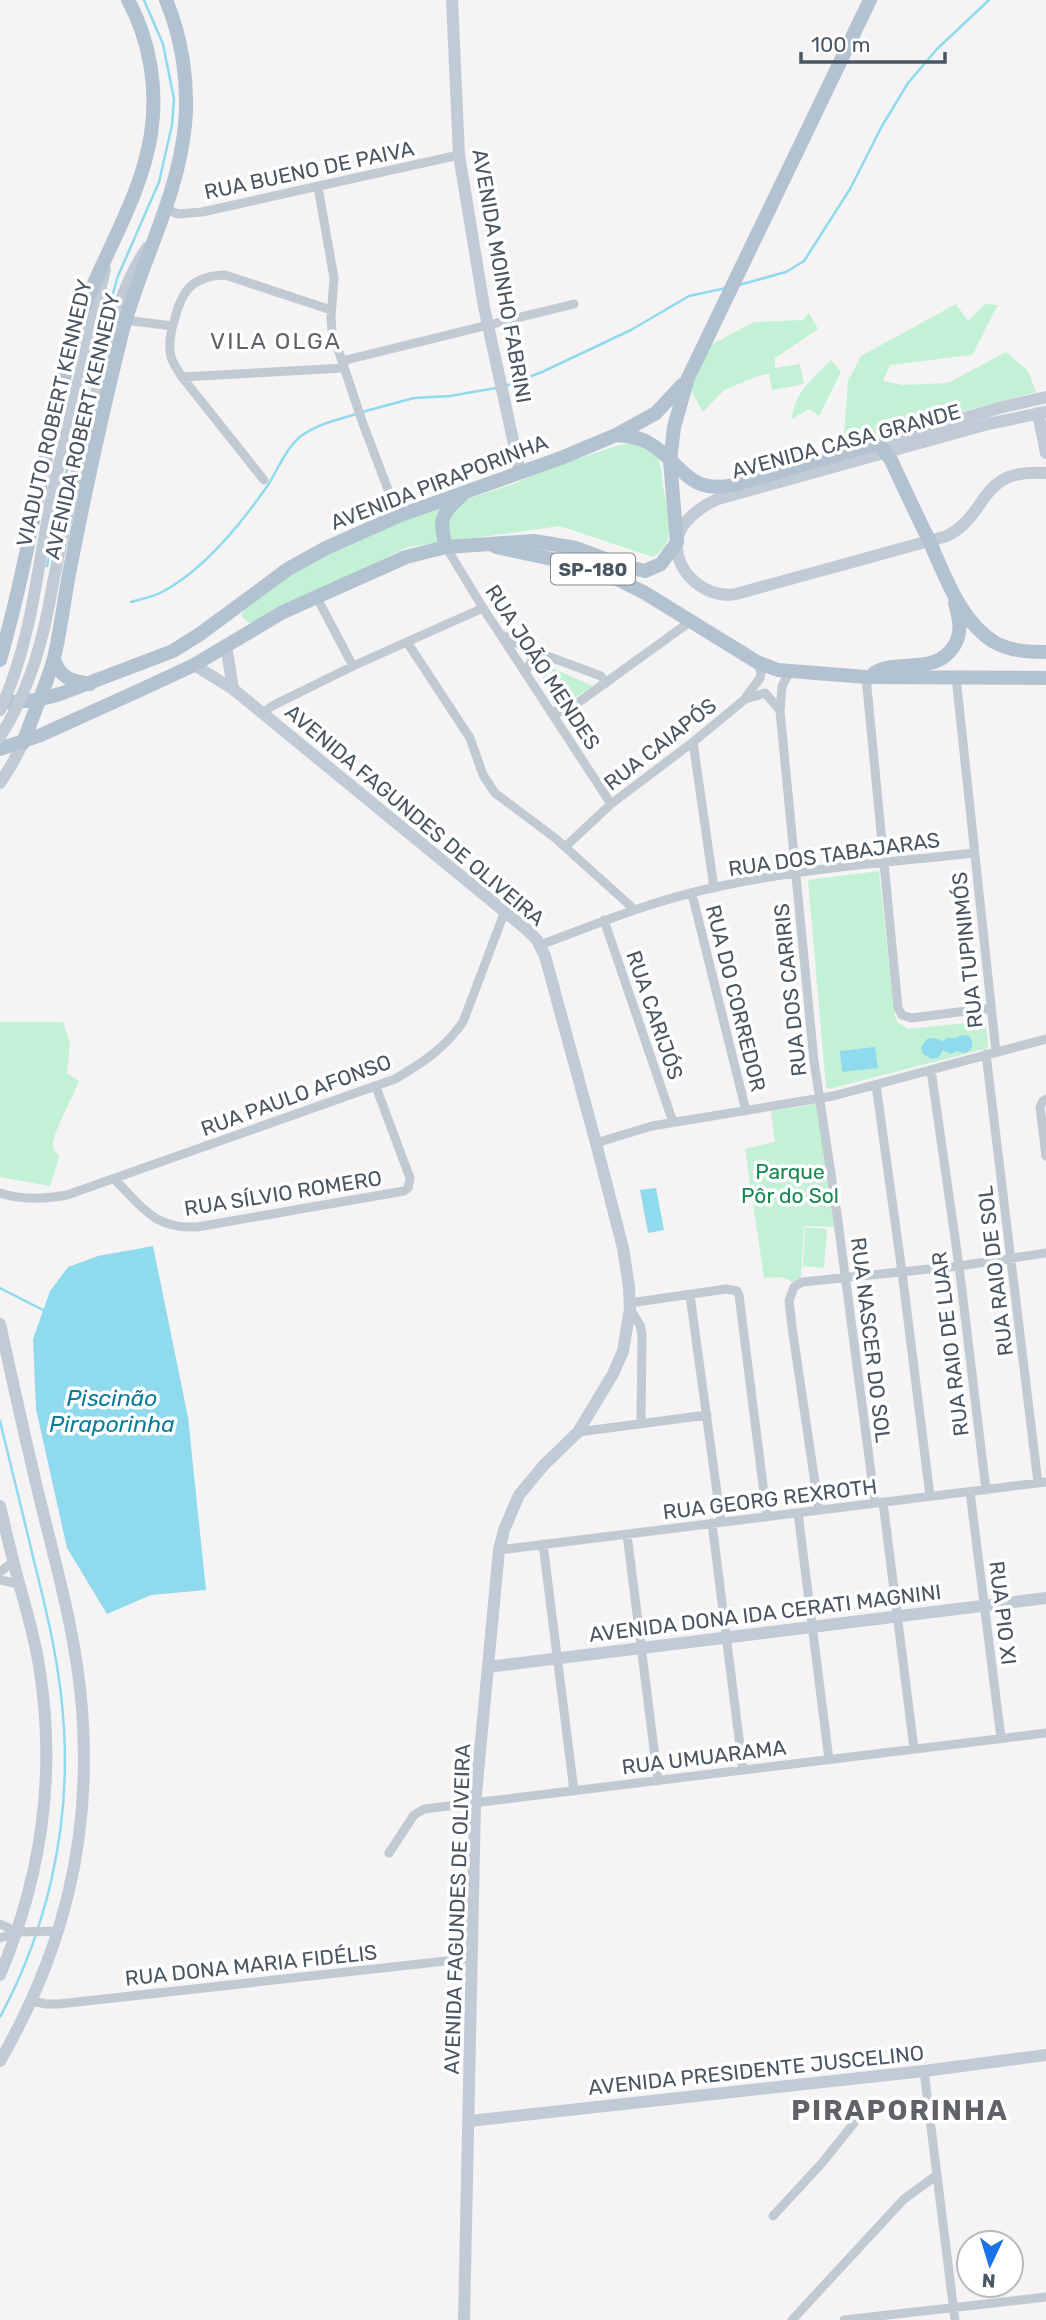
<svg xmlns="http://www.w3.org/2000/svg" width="1046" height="2320" font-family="Rubik,sans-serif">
  <rect width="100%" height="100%" fill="#f5f3f3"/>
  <path fill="#c3f1d5" d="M956,304L968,321L985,304L998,305L972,355L890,365L883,381L903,385L948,383L1006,352L1028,371L1036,392L879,434H844L848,381L861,356Z
    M809,313L818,329L775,358V368L800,364L804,384L772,390L769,374L758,376L724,390L703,412L689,387L707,347L754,322L803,320Z
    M831,360L841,372L819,416L809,409L792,419C794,392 813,379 831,360Z
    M631,443C641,446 653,448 658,459C662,467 662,479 663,487C668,512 679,541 653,557L560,526L408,547L251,624L241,616L247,602L315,559L386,526L516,483L542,471L616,446Z
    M550,667L593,686L561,706L541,675Z
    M879,871L894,1013L898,1023L908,1029L986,1021L988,1048L829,1089L826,1087L808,880Z
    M0,1022H63L70,1043L67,1073L79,1081C74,1094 51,1137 53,1146C54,1150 57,1153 59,1157L50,1186L0,1177Z
    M816,1104L838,1227L804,1226L801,1277L793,1282L781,1277L764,1278L745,1149L775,1142L771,1111Z
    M805,1227L827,1229L824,1268L803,1266Z"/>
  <path fill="#90daee" d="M962,1035L969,1036C977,1046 969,1057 957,1051L951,1054L943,1050L939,1057L932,1059L923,1054L921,1047L927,1039L934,1038L943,1041L947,1038H956Z
    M875,1047L878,1068L842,1072L840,1051Z
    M656,1188L664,1230L648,1233L640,1190Z
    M153,1246L188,1417L206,1590L151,1595L107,1614L67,1548L36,1409L33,1339L50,1291L68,1267L98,1256Z"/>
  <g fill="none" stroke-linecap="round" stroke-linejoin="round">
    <path stroke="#90daee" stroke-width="2.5" d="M739,285L786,272L804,261L850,189L882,126L908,83L937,49L989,0
      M506,386L542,372L631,330L689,296L726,288
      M362,412L414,398L450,396L496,388
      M47,566L61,494L98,346L118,276L159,182L172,125L174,99L163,44L144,0
      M131,602C141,599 153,597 162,592C204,570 241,524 268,485C278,469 286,448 301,436C317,424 337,420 356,414
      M0,1288L43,1310
      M0,1421C11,1467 23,1514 34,1561C48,1616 61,1672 64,1729C70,1828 47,1930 0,2017"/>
    <path stroke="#c1cad2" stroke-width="9" d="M318,187L334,278L331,318L332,331L362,421L398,516
      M166,209L178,214L202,212L459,155
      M125,320L172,326
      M342,361L574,304
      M182,377L344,368
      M264,480L182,377C178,370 173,364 171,357C168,344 171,330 175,318C182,289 194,276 225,275L331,310
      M446,547L483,608L611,804
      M316,596L353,666
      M505,636L523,647L601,676L606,683
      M407,642L470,738L483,775L495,793L555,838L635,910
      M525,672L534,657L538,653
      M789,673L782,686L780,711L814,1061L837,1214L875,1503
      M866,677L898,1008L902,1015L911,1018L991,1008
      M956,677L996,1052
      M746,699L765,693L779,709
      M551,711L565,712L691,621
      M262,714L272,706L353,666L483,608
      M693,742L714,888
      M565,847L611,804L693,742L744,700L760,678L761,672L757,662
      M692,894L746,1111
      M604,920L673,1122
      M540,945C594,925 647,903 703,890C792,869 884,863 974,853
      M986,1054L1038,1483
      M931,1070L959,1266L986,1490
      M876,1085L902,1272L930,1496
      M1046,1099L1043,1101L1040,1107L1046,1156
      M596,1143L652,1126L833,1096L1046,1039
      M114,1179C143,1207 153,1229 197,1227L404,1191L408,1188L410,1178L376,1087
      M0,1193C21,1200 45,1199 67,1195L395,1079C421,1064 445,1048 463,1022L505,911
      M690,1295L721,1522
      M630,1303L726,1289L737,1291L739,1295L767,1517
      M630,1309L640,1325L642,1334L641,1423
      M578,1432L707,1415
      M970,1492L1001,1738
      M883,1502L914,1749
      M819,1510L792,1327L789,1301L794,1287L802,1282L959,1266L1046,1253
      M798,1513L829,1760
      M712,1523L743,1770
      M627,1534L658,1781
      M543,1544L574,1791
      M499,1550L1046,1482
      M0,1572L14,1561
      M0,1580L19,1584
      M389,1853L414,1815L424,1809L1046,1733
      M0,1924L18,1932
      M0,1938L18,1932L59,1931
      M32,2001L46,2004H59L473,1958
      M924,2071L955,2320
      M773,2216L822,2163L854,2123
      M792,2320L904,2199L937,2175
      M844,2320L1046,2297"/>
    <path stroke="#c1cbd6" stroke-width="12" d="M452,0L459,155L484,307L520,472
      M1046,412L988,424L718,499C701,506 679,522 677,542C674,573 708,600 736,594L947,536C991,513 977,468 1046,473
      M1038,413L1046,453
      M878,443L1003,407L1046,397
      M53,583C66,518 81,453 97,389C109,341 118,290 147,248
      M35,590L52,494L105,269
      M226,645L233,689
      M194,665L233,689L526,929L537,940L545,956L596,1143L623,1248L629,1287L630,1309L623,1351L613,1374L578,1432L544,1465L519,1495L504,1530L499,1550L475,1804L464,2320
      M0,783L12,764L23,743
      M0,1324C14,1388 28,1452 44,1516C60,1580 77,1643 82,1709C92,1837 64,1950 0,2061
      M0,1506C6,1531 12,1558 19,1583C27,1613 36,1642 40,1672C56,1776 41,1878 0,1975
      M488,1667L1046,1598
      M469,2121L924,2071L1046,2055"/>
    <path stroke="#b3c2d1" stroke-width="14" d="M616,435C627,436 639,437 649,443C683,463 686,495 734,485L878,443L891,460C903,486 915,512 928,538C944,573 959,620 994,642C1010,651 1028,652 1046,652
      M446,547C439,520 440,515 461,496
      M496,547L585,566L609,575L645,593L757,662L778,670L866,677L1046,678
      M54,659C60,678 71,681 90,684
      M0,660C31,552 45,441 76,333C95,265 140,205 151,134C158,89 150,40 128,0
      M874,673C900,658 935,676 954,646C963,631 959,618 955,603
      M0,703L38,700L60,694L173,651L200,634L288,569L326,548L398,516L561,458L616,435L656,413L682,385
      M23,743C33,714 46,687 54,658C61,629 64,599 70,569C85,492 102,413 121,337C139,265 178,199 185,125C189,84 182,38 166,0
      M0,749L41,735L149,686L194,665L283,612L406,557L446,547L534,541L576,548L624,566L645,571L661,564L677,542L670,461L674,427L688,378L870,0"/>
    <path stroke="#c1cbd6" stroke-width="12" d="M0,710C18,672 28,630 35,590
      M0,737C30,690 44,638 53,583"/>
  </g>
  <g text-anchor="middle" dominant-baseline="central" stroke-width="7" stroke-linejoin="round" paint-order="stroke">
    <rect fill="#fff" stroke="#808990" stroke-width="2" x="551" y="553.5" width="84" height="31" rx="5"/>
    <g font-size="19" font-weight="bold" fill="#4a5661">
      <text x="593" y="569">SP-180</text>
    </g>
    <g font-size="21" fill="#4a5661" stroke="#fff">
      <text transform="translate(309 170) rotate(-12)">RUA BUENO DE PAIVA</text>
      <text transform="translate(502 276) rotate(80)">AVENIDA MOINHO FABRINI</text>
      <text transform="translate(54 413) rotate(-77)">VIADUTO ROBERT KENNEDY</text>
      <text transform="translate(82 426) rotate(-77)">AVENIDA ROBERT KENNEDY</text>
      <text transform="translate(846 441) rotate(-15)">AVENIDA CASA GRANDE</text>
      <text transform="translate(439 482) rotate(-21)">AVENIDA PIRAPORINHA</text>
      <text transform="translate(543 667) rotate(57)">RUA JOÃO MENDES</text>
      <text transform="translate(660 744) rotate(-38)">RUA CAIAPÓS</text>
      <text transform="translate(415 815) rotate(40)">AVENIDA FAGUNDES DE OLIVEIRA</text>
      <text transform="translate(834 854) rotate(-8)">RUA DOS TABAJARAS</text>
      <text transform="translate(967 950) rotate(-96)">RUA TUPINIMÓS</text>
      <text transform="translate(790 990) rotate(-96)">RUA DOS CARIRIS</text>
      <text transform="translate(736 998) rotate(76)">RUA DO CORREDOR</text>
      <text transform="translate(655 1015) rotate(71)">RUA CARIJÓS</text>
      <text transform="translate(296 1095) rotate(-20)">RUA PAULO AFONSO</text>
      <text transform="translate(283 1193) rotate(-9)">RUA SÍLVIO ROMERO</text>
      <text transform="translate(995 1271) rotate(-97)">RUA RAIO DE SOL</text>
      <text transform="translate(871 1340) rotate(83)">RUA NASCER DO SOL</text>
      <text transform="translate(950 1344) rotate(-97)">RUA RAIO DE LUAR</text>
      <text transform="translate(770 1499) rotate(-7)">RUA GEORG REXROTH</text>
      <text transform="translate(765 1613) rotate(-7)">AVENIDA DONA IDA CERATI MAGNINI</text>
      <text transform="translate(1003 1613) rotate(83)">RUA PIO XI</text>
      <text transform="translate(704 1757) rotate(-7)">RUA UMUARAMA</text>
      <text transform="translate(457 1909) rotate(-88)">AVENIDA FAGUNDES DE OLIVEIRA</text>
      <text transform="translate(251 1965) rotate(-6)">RUA DONA MARIA FIDÉLIS</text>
      <text transform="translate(756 2070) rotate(-6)">AVENIDA PRESIDENTE JUSCELINO</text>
    </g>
    <g font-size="21" fill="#17864f" stroke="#fff">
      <text x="790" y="1171">Parque<tspan x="790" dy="24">Pôr do Sol</tspan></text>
    </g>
    <g font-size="23" letter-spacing="2" fill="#5f6368" stroke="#fff">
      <text x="276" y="341">VILA OLGA</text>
    </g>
    <g font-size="23" font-style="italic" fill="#0c7c9b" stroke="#fff">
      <text x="112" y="1398">Piscinão<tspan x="112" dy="26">Piraporinha</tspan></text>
    </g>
    <g font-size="28" font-weight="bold" letter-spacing="2" fill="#5f6368" stroke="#fff">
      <text x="900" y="2110">PIRAPORINHA</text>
    </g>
  </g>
  <g transform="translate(990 2264) rotate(184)"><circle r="33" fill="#ffffff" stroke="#b7bbc0" stroke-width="2"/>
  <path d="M0-5L12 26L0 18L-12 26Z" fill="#1a73e8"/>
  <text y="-10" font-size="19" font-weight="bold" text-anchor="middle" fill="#4a5661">N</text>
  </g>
  <path d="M801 52v10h144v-10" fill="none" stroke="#4a5661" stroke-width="3.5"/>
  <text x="811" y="52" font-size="21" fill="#4a5661" stroke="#ffffff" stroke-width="5" paint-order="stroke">100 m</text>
</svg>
